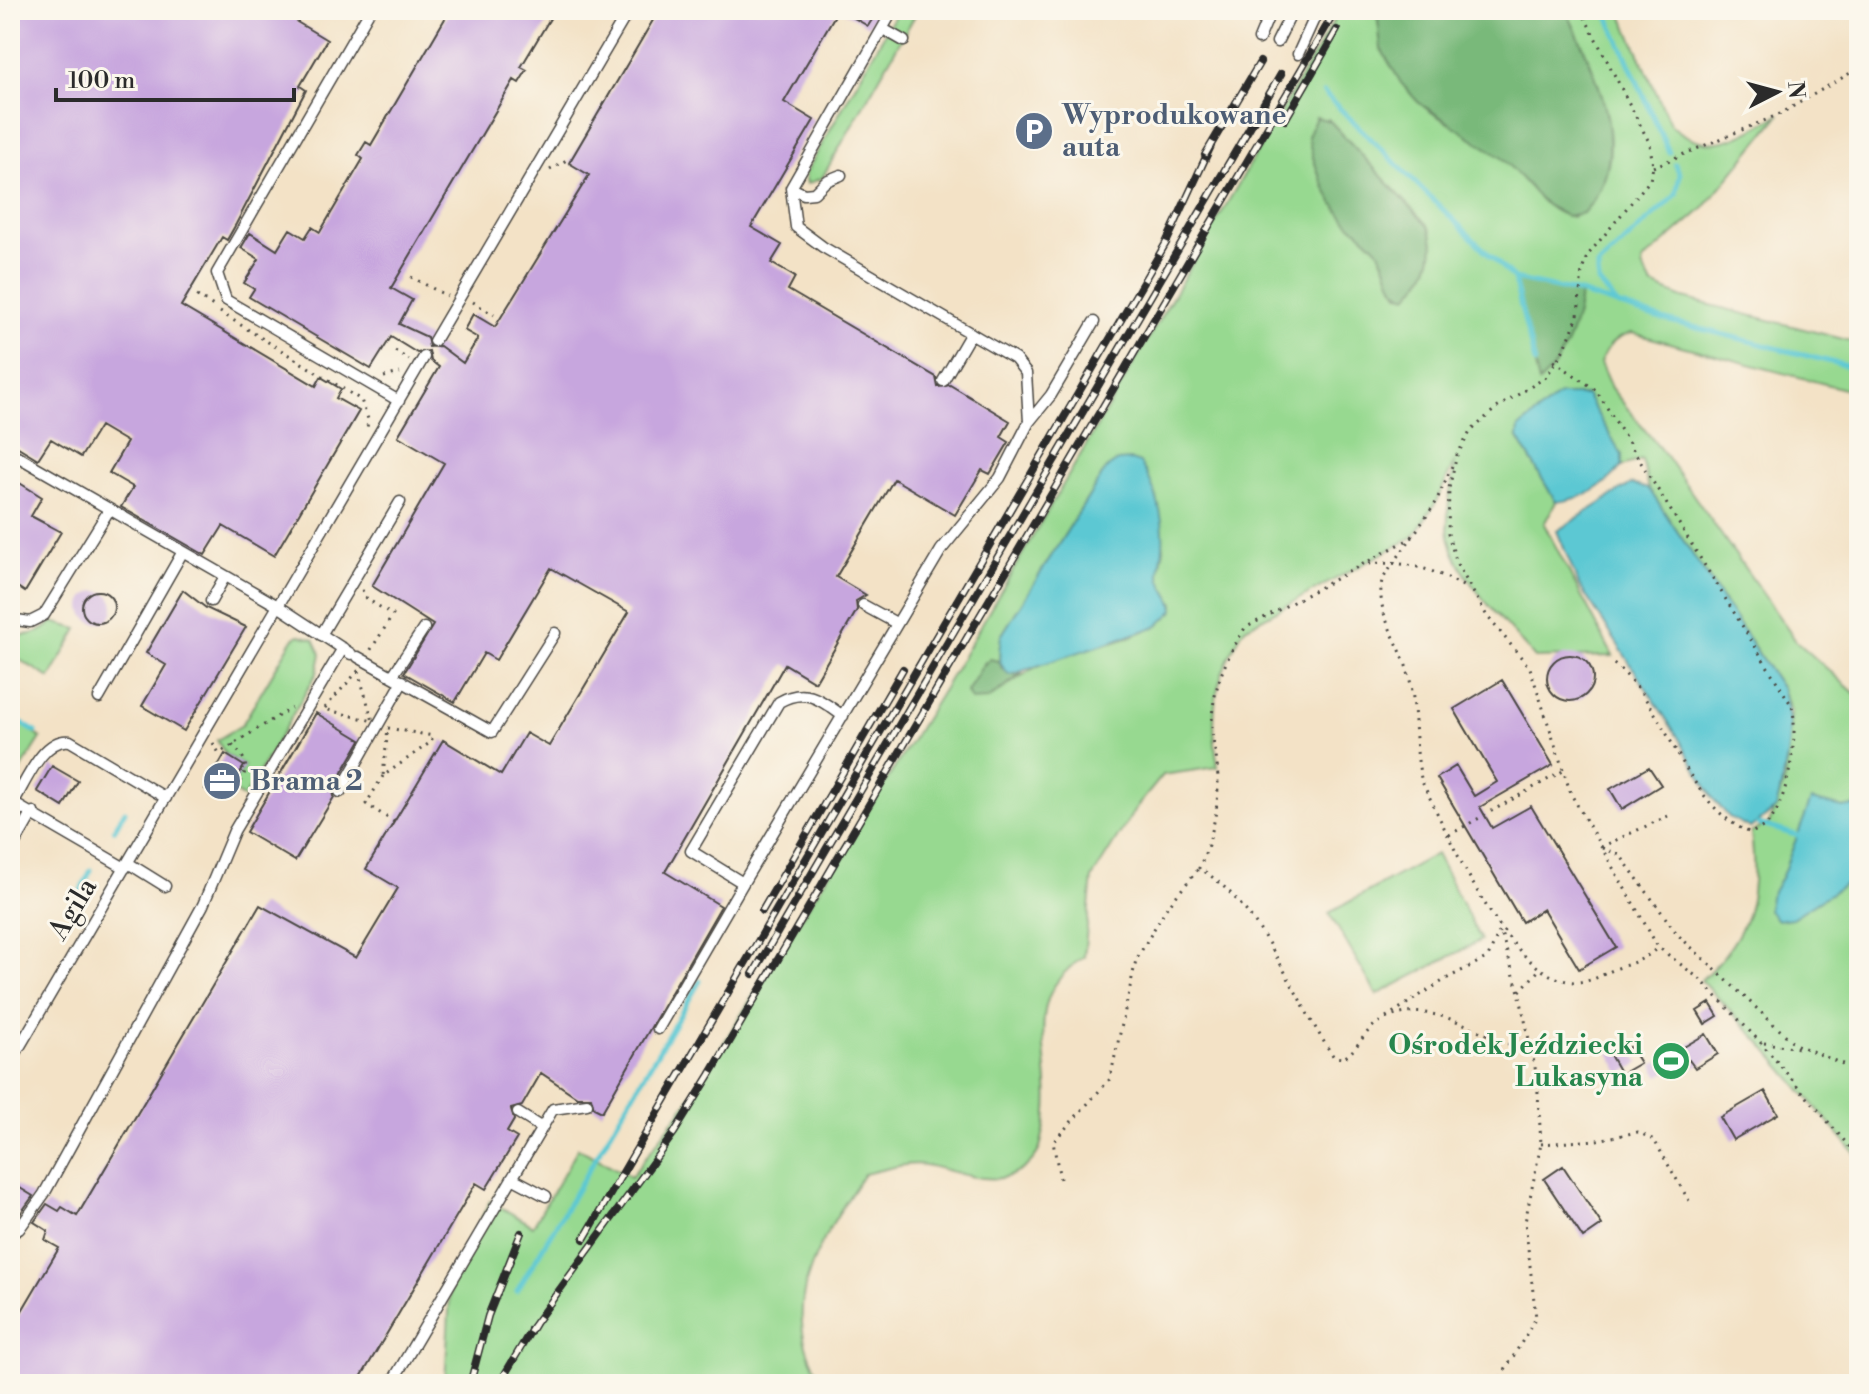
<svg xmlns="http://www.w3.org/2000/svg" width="1869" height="1394" font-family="'Libre Bodoni',serif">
  <rect width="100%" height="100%" fill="#fbf7ec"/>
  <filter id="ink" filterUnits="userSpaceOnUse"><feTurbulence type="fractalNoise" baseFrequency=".0125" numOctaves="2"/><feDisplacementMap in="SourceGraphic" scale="16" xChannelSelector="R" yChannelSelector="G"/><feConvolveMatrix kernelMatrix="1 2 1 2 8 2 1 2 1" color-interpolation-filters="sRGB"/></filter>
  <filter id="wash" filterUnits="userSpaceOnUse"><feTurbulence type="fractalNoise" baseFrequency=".006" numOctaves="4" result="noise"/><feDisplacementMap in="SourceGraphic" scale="32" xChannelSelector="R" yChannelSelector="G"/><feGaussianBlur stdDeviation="1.8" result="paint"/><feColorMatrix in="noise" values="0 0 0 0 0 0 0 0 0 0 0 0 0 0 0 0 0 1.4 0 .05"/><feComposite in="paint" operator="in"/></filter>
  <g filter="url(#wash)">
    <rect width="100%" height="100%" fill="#f3e2c6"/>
    <path fill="#97d990" stroke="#61825e" stroke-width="2" fill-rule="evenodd" d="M898,10H918L822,178L807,184L805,174Z
      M1340,10H1377C1378,43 1396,72 1416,99C1431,118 1481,137 1503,158C1524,178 1541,211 1572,217C1646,170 1594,69 1566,10H1620L1670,124C1710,160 1740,136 1780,114L1703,209L1643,261L1642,267L1652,285L1683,298L1859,343V393L1632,333C1614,338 1607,346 1600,363L1611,388L1666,456L1796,641L1859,697V1158L1761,1043L1701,980C1750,935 1759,897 1751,833L1769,823L1785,780L1791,711L1782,689L1649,489L1642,460L1622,466V455L1518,438L1556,502L1544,524L1613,656L1535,658C1507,624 1457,579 1449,536C1445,512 1452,484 1455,461L1435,504L1413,537L1245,628C1214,677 1209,711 1218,767L1163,775L1136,808L1092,878L1084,957C1013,1002 1060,1065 1044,1131C1042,1137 1041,1149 1037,1154C1009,1197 962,1172 925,1165C906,1162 883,1170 864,1174C821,1240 772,1307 824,1384H445L451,1276L490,1201L533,1226L578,1148L631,1177L687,1102L946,685ZM1328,119L1428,226C1440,251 1427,276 1408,295L1399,294L1378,249L1345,218L1325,188L1308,136ZM1566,346L1539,382L1535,363ZM1106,469L1156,496L1164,549L1159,571L1162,587L1174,604L1173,610C1152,639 1086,646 1052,659C1028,669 1010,685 988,699L967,692L985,662L999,661L1001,636Z
      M52,622L78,629L50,678L10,654V635C26,636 41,635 52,622Z
      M299,635L314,639L321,654L317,673L244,798L230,789L244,766L225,754L217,740L242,725L293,639Z
      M10,715L41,738L10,787Z
      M1436,854L1481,940L1377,995L1329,913Z"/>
    <path fill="#79b97a" stroke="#527252" stroke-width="2" d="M1377,10H1566C1595,71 1638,154 1583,213L1566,216L1546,205L1502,158L1418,102L1401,83L1381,49Z
      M1316,117L1330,121L1428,226C1440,251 1427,276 1408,296C1387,291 1390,267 1379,251C1371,240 1357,231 1347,221C1327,199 1313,165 1308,136Z
      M1514,279L1580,293C1578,323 1563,362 1539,383Z
      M990,659L999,661L1002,669L1017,675L1023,673L988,699L971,700L967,692L981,668Z"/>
    <path fill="#5bc8d3" stroke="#437a7f" stroke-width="2" d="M1559,395H1586L1622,455V466C1604,488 1584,499 1556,502L1518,438L1519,428Z
      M1131,460L1140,463C1155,485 1165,518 1163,546C1163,556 1159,565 1160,576C1162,589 1174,597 1174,610L1158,626L1010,675C996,665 999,652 1001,636L1106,469L1118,461Z
      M1631,484L1649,489L1782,689C1797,728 1785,769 1776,809L1750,828L1729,817L1714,800L1678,737L1579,585L1557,531Z
      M1811,800L1843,808L1859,805V879L1850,881L1792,918L1777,920L1768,910L1770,897L1782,876Z"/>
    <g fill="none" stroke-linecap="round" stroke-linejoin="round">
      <path stroke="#5bc8d3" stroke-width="5" d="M1605,10L1669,152
        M1324,93L1514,279L1580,293L1658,318L1859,369
        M1514,279L1535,363
        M1616,303L1598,282V266L1676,195L1680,174L1675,164
        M10,717L36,732
        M1759,824L1799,836
        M114,830L125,811
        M79,894L91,870
        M517,1291L700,981"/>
    </g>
    <g id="blocks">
      <path fill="#c7a6de" d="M10,10H304L297,22L327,40L300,86L306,90L236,224L227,240L222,237L181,306L316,386L321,377L341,389L336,398L359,411L274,556L223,526L205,555L121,507L133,487L109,473L127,442L100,426L81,457L51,439L38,459L10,442Z
        M450,10H555L521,67L527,70L519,83L514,80L391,288L412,300L399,324L427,337L429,347L440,346L463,363L478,338L464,330L473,314L495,327L589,175L569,163L659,10H838L784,102L814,120L751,227L782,245L771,263L795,277L788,290L936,377L938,387L950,385L1010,421L1001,437L1009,442L990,474L982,470L955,515L894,479L836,577L866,595L856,601L857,610L815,682L785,664L665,872L721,906L602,1112L594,1108L591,1097H577L541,1073L522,1106L511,1109L514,1120L507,1132L517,1138L486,1189L476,1183L357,1384H10V1331L59,1248L45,1240L48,1231L34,1222L47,1204L59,1211L62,1207L77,1216L260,905L356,958L398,888L366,869L443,740L501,775L526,733L549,746L629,612L551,568L496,660L484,653L455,702L404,673L433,625L372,586L444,463L398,436L439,367L431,361L429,351L417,353L391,337L371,369L249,297L254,289L244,283L259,259L241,248L250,233L277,250L290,229L305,238L312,227L320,232L363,159L358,155L366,142L371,145Z
        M840,10H867L875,15L868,26Z
        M10,477L42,497L31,516L61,532L25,592L10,582Z
        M183,590L206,608L246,627L184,731L142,706L166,665L146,653Z
        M82 607a16 16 0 1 1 32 0a16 16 0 1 1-32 0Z
        M1547 678a23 23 0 1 1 46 0a23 23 0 1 1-46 0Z
        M1502,680L1553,765L1480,807L1492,828L1531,806L1616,947L1579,969L1543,909L1522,922L1437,778L1456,766L1474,796L1497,782L1454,709Z
        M316,713L361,740L333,788L334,797L295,861L246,832Z
        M225,754L244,766L224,800L205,789Z
        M52,766L78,781L63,807L37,791Z
        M1649,767L1661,785L1622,809L1610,789Z
        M1710,1003L1718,1016L1705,1024L1697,1011Z
        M1706,1034L1718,1054L1695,1068L1689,1060L1659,1076L1653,1065Z
        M1624,1044L1627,1049L1630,1047L1640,1063L1621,1074L1609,1053Z
        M1765,1091L1778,1114L1733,1140L1720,1117Z
        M1563,1166L1602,1225L1583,1238L1544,1179Z
        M10,1182L33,1196L20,1214L10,1208Z"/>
    </g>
  </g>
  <g filter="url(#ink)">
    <use href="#blocks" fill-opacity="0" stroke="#494642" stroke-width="2"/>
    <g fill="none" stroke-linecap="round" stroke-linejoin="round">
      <g stroke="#494642" stroke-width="13">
        <path id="service" d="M370,10L217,273L226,300L399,401
          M883,29L904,41
          M1259,39L1271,10
          M1277,42L1293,10
          M1298,54L1318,10
          M791,188L804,194L814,193L826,181L841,175
          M434,341L629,10
          M943,381L971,333
          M1029,422L1051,395L1094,322
          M10,452L278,606L351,654
          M211,601L224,578
          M863,605L896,623
          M10,619L30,622L44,615L109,510
          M321,635L400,502
          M358,657L492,732L555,633
          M393,675L424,628
          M99,698L182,553
          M843,716C822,701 806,686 779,702L691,851L743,883L941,550L1000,478L1029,422L1026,373L1015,359L823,247L796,227L791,188L893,10
          M340,792L403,681
          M10,852L33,812
          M128,863L165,886
          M125,868L13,803C26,782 43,737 70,741L166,798
          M658,1029L743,883
          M10,1063L424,357
          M518,1113L542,1128
          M512,1178L546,1196
          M10,1234L19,1229L44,1194L203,905L234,831L343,648
          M391,1384L553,1109L587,1104"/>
      </g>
      <path stroke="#494642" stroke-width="3" stroke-dasharray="2 6" stroke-linecap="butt" d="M1581,10L1650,144L1653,167L1650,180L1587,256L1582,271L1578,316L1566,346L1546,377L1495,409L1470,432L1457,455L1449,488L1448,534L1457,564L1487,616L1530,668L1571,794L1658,947L1701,980L1761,1043L1859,1158
        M1653,167L1780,114L1859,68
        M550,170L568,159
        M411,277L447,296
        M197,296L215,307
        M473,302L494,315
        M220,312L361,400L368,419L367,429
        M395,351L409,360
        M1554,361L1596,390L1792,706C1799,732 1788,803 1768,823C1764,827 1757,830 1751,833C1682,805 1671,706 1611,662
        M384,377L400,373
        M1452,466L1435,504L1382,580C1376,613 1395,634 1405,663C1419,701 1412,743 1422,782C1449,834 1513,996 1586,981C1596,979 1606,973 1615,969C1632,963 1645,960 1658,947
        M1413,537L1245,628C1226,658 1211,691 1212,727C1212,740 1216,752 1217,765C1221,799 1213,838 1199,868C1265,908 1291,996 1334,1057L1344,1058C1360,1047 1365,1028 1383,1020C1436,995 1483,1040 1532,1052
        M1369,564C1407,560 1436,570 1468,589
        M362,590L367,599L393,615L370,651
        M358,671L373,721L324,709Z
        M388,728L433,736L431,742L383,776Z
        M213,743L219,753L291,708
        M232,745C251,763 248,770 235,792
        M383,776L366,804L394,822
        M1449,835L1563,771
        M1601,847L1668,816
        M1602,848L1620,855L1678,935L1795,1044L1859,1071
        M1520,991L1539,970
        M1386,1017L1446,979L1488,957L1500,930
        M1764,1043L1800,1048
        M1541,1144L1597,1140L1638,1132L1654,1140L1692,1206
        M1060,1179L1053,1142L1110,1079L1136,960L1165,910L1199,868
        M1497,1384L1536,1318L1525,1222L1541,1144L1537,1077L1519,992L1501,933"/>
      <use href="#service" stroke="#fff" stroke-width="10"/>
      <g stroke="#2b2b2b" stroke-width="8">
        <path id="rail" d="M1285,120L1337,30
          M1205,155L1260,62
          M762,911L903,669
          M753,974L1281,74
          M584,1239L1166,243L1211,146
          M531,1329L674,1133L710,1075L1336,10
          M470,1384L488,1316L521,1233
          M499,1384L536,1322"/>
      </g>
      <use href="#rail" stroke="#fbf7ec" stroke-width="5" stroke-dasharray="15" stroke-linecap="butt"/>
    </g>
  </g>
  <defs>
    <g id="parking-disc" transform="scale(2)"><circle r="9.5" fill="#5c6f8a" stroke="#fbf7ec"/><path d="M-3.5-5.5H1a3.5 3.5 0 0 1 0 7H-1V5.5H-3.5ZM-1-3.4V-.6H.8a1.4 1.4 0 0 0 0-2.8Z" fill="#fff"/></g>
    <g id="office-disc" transform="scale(2)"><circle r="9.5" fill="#5c6f8a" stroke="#fbf7ec"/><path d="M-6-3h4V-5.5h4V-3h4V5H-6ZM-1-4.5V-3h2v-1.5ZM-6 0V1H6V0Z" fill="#fff"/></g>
    <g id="stadium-disc" transform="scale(2)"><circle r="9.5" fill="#2e9e5b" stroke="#fbf7ec"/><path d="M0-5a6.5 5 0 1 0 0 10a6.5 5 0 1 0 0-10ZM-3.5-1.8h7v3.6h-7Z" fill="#fff"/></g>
  </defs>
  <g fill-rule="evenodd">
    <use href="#parking-disc" x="1034" y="131"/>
    <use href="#office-disc" x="222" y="781"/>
    <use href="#stadium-disc" x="1671" y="1061"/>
  </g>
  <g text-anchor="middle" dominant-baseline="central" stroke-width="6" stroke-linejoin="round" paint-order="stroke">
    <g font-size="28" font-weight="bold" fill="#4e5e75" stroke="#fbf7ec" text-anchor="start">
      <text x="1062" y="115">Wyprodukowane<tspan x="1062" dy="32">auta</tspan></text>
      <text x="250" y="781">Brama 2</text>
    </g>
    <g font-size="28" fill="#2b2b2b" stroke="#fbf7ec">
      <text transform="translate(73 909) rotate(-59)">Agila</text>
    </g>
    <g font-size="28" font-weight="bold" fill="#27864d" stroke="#fbf7ec" text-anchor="end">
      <text x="1643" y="1045">Ośrodek Jeździecki<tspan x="1643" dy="32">Lukasyna</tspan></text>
    </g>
  </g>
  <rect width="1869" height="1394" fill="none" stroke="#fbf7ec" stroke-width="40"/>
  <g transform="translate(1777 92) rotate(84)" stroke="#fbf7ec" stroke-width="6" paint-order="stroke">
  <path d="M0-6L14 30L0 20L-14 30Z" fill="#2b2b2b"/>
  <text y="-12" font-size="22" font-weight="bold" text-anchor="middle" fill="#2b2b2b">N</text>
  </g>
  <path d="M56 88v12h238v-12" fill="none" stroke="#2b2b2b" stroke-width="4"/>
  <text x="68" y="88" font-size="24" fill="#2b2b2b" stroke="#fbf7ec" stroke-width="6" paint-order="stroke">100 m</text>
</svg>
